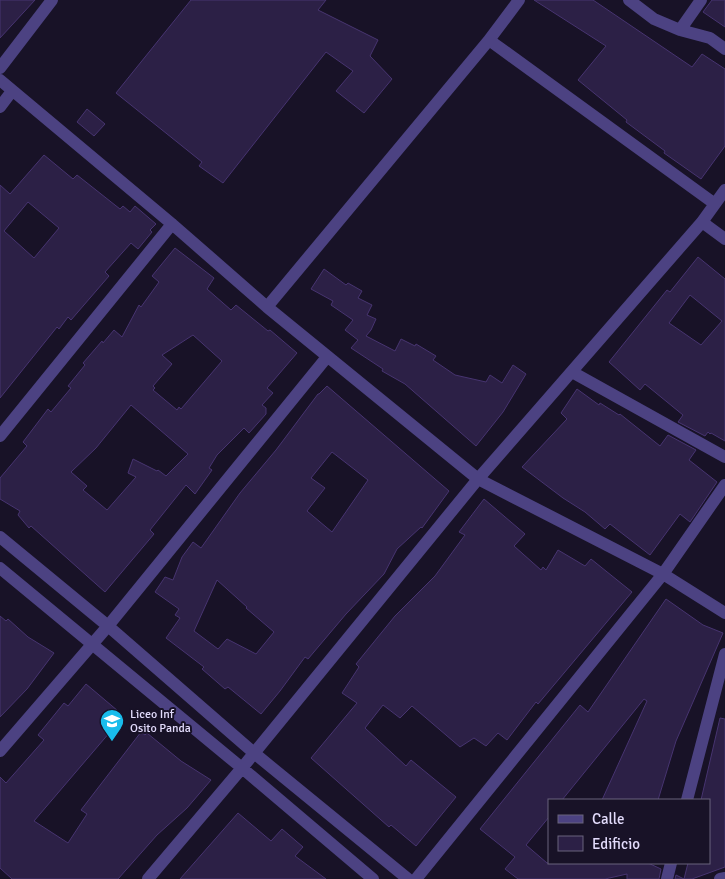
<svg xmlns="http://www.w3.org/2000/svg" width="725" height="879" font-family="Signika,sans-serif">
  <rect width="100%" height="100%" fill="#181227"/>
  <path fill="#2c2046" stroke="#473470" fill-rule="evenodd" d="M0,0H35L0,38Z
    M191,0H326L318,10L378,40L370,56L392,79L364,113L336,91L353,71L326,52L223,183L199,166L202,162L116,93Z
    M534,0H593L692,67L702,54L725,69V146L701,179L664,153L665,151L626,122L627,120L578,80L606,46Z
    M712,0H725V27L703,12Z
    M87,109L105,124L94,136L77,122Z
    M44,155L73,179L77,175L120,209L123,206L130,212L135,206L156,224L150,230L152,232L138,249L131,243L105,272L109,276L71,320L68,317L59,329L57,327L0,398V185L10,194ZM28,202L59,228L34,258L4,231Z
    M175,248L214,278L207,289L231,310L236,305L268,331L270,330L297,353L267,388L273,393L262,405L266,408V414L249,433L244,428L217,455L209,468L212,470L195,494L186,485L150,530L154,534L105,592L31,526L29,528L18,515L20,511L0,499V478L27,446L23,442L48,409L51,412L71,388L68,386L85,365L83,363L102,341L103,343L114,330L122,337L139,305L141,307L159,282L152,276ZM193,335L222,361L181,409L179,407L177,410L153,390L155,388L153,386L172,364L162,355ZM131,405L188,454L166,476L158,470L157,471L133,459L128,473L136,477L107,510L83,490L87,486L71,472L96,448Z
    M698,257L725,279V441L711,433L710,434L708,432L705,436L678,422L683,415L645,384L640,390L609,362L667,290L670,292ZM690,295L722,321L701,345L669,323Z
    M324,269L346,285L348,283L362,291L358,298L372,305L367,315L376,319L371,330L366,336L395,351L401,339L415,346L416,344L436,356L433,360L455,375L486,382L490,375L502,383L513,365L526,374L503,412L476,446L405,384L382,371L383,369L351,348L358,340L345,330L353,320L331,305L333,301L311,289Z
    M327,386L449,491L422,528L421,527L397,549L384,574L346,614L308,659L305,657L280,691L261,714L228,687L225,689L202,669L204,667L166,638L180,618L175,615L179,609L155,592L165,577L173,580L182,557L193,542L201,548L240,493L276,450L318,394H319ZM332,452L368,480L332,532L307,511L325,488L311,478ZM217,580L247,607L246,608L274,632L256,654L227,639L218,649L194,631Z
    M577,389L599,405L600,403L619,415L620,414L660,446L668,435L696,450L689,460L717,482L690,522L680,514L650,555L610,524L605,529L585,512L563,498L522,467L567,419L561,413Z
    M484,499L525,534L514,546L541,570L543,567L546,570L558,550L585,566L591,559L632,592L538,704L536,702L507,740L498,733L486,746L474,738L460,747L412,706L400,718L383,705L365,728L406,766L411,760L456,797L416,846L391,825L389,827L311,758L357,703L342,693L359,667L356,664L395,616L435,576L465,535L459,532Z
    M666,599L703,625L723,633L676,741L658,800H602L647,701L644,699L562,800H549V817L526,845L547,863H648L661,869L659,879H627V874L605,879H518L505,869L515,857L480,829L580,705L588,712Z
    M0,616L6,621L8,619L28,637L54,653L27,689L0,717Z
    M86,684L118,711L116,714L122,718L34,821L68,843L87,814L81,810L141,732L145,735L147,733L181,761L211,780L187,808L157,835L118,879H12L0,868V777L6,783L44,740L38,735L64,703L68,706Z
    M720,718L725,719V867L692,879H675L676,875L684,879L688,863H709V800H701Z
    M238,813L271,841L282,829L303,847L295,856L326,879H180Z"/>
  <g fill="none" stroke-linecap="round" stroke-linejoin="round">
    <path stroke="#4c4282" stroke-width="12" d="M629,0L654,19L680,30L710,38L725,49
      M680,30L701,0
      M489,40L715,204
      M0,68L52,0
      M0,80L172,224L267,307L478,479L663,574L725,613
      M0,107L12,91
      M702,222L725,239
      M267,307L489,40L519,0
      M572,372L725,457
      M0,436L172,224
      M0,537L108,626L254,753L408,879
      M0,568L242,768L373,879
      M0,751L108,626L327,357
      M687,800L725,654
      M148,879L242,768L478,479L702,222L725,190
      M416,879L663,574L725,485
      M667,879L671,863
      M720,879L725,878"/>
  </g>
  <defs>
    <g id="school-pin" transform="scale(1.25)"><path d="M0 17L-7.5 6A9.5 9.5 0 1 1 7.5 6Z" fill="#19bceb" stroke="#181227"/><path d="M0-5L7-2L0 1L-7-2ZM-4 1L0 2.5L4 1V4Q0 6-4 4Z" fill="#fff"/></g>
  </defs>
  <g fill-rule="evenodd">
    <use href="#school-pin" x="112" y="721"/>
  </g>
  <g text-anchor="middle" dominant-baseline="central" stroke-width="4" stroke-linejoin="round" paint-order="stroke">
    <g font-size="12" fill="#e3dcfc" stroke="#181227" text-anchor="start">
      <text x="130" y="714">Liceo Inf<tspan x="130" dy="14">Osito Panda</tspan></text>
    </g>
  </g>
  <rect x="548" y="799" width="162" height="65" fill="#181227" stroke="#69637c"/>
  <rect x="558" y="815" width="25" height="8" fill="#4c4282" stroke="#69637c"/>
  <text x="592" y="824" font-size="15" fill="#e3dcfc">Calle</text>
  <rect x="558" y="836" width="25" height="15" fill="#2c2046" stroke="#69637c"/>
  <text x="592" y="849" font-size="15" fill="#e3dcfc">Edificio</text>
</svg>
